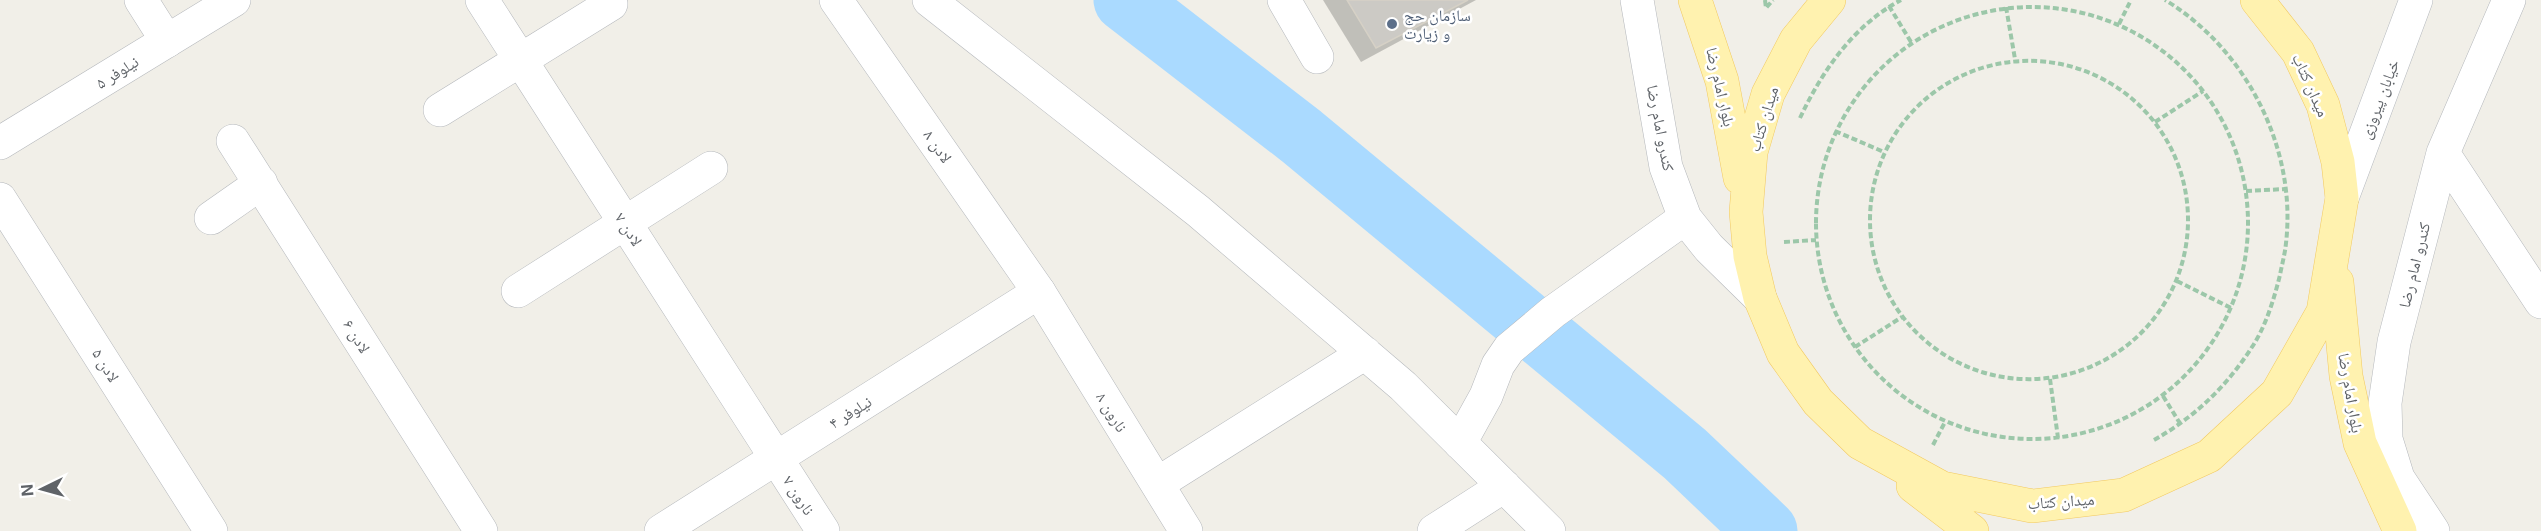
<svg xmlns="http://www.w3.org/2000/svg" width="2541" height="531" font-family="Inter,'Noto Naskh Arabic',sans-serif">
  <rect width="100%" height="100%" fill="#f1efe8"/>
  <path fill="#0003" d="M1323,0H1476L1361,62Z"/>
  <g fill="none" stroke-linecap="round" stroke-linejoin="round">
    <path stroke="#aadaff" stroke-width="63" d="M1125,0L1301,136L1685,454L1766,531"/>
  </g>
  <path fill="#cccac5" stroke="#d6d1c6" stroke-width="1.5" d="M1347,0H1468L1376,48Z"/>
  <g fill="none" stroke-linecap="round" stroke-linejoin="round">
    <g stroke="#b5b8bc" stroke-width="34">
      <path id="minor" d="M141,0L167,41
        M482,0L823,531
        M836,0L1039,292L1186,531
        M929,0L1198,211L1403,386L1549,531
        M1284,0L1317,57
        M1637,0L1666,167L1685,218L1709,248L1760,298
        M440,110L611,4
        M233,141L481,531
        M2443,153L2541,302
        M0,199L211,531
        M211,218L261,183
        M518,291L711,168
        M1460,443L1486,396L1498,365L1509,349L1553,312L1685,218
        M1157,484L1365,353
        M1434,531L1504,486
        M2433,531L2398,478L2386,439L2385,403L2394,342L2443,153L2509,0"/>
    </g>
    <g stroke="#b5b8bc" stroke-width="34">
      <path id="tertiary" d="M0,143L234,0
        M661,531L1039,292"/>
    </g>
    <g stroke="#b6babf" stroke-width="34">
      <path id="secondary" d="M2342,198L2416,0"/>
    </g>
    <g stroke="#f2c960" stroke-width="34">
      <path id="primary" d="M1695,0L1722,81L1740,178
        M1829,0L1796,40L1768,94L1751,152L1746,212L1750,256L1760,298L1783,353L1818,402L1860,443L1942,488L2032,506L2124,495L2209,456L2277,393L2323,312L2342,198L2338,162L2323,105L2298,52L2257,0
        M2337,282L2346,376L2360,443L2400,531
        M1913,486L1972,531"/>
    </g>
    <path stroke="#9cc7a9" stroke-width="4" stroke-dasharray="6 3" stroke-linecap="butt" d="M1765,0L1766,8L1773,0
      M1889,6L1911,42
      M1816 223a216 216 0 1 1 432 0a216 216 0 1 1-432 0Z
      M2006,7L2015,59
      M2119,24L2131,0
      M1870 220a159 159 0 1 1 318 0a159 159 0 1 1-318 0Z
      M1800,118C1822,71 1854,25 1901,0
      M2155,122L2203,91
      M1835,131L1884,152
      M2246,191L2286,189
      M1784,242L1816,240
      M2177,281L2231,308
      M1855,347L1902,317
      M2050,379L2058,438
      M2163,396L2181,425
      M2154,440C2195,417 2227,386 2252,347C2266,326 2274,299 2280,275C2282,264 2285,254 2286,243C2297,148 2246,49 2165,0
      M1933,445L1945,422"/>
    <use href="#minor" stroke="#fff" stroke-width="33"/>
    <use href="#tertiary" stroke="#fff" stroke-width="33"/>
    <use href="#secondary" stroke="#fff" stroke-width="33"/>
    <use href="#primary" stroke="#fff2af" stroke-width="33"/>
  </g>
  <circle fill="#5c6f8a" stroke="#fff" stroke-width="2" cx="1392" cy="24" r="6"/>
  <g text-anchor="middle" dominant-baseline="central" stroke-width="5" stroke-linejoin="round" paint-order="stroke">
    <g font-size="16" fill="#4e5e75" stroke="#fff" text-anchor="start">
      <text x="1404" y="15">سازمان حج<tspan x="1404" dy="18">و زیارت</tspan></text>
    </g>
    <g font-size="16" fill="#5f6368" stroke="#fff">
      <text transform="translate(117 72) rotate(-32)">نیلوفر ۵</text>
      <text transform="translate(2311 85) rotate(66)">میدان کتاب</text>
      <text transform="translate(1721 87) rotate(77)">بلوار امام رضا</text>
      <text transform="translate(2379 99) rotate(-69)">خیابان پیروزی</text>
      <text transform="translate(1763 119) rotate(-73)">میدان کتاب</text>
      <text transform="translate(1661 128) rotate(79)">کندرو امام رضا</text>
      <text transform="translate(938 146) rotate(55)">لادن ۸</text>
      <text transform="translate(629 229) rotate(57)">لادن ۷</text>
      <text transform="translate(2414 265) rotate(-76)">کندرو امام رضا</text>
      <text transform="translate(357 336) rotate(58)">لادن ۶</text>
      <text transform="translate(106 365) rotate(58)">لادن ۵</text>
      <text transform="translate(2351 393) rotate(80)">بلوار امام رضا</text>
      <text transform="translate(850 412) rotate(-32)">نیلوفر ۴</text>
      <text transform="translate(1112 412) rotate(58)">نارون ۸</text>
      <text transform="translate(799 495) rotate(57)">نارون ۷</text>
      <text transform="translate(2061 501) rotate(-4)">میدان کتاب</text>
    </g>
  </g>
  <g transform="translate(42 489) rotate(265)" stroke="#ffffff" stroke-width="4.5" paint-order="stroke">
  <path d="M0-4.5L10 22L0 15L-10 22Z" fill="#5f6368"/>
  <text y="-9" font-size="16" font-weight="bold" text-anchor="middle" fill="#5f6368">N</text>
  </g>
</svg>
